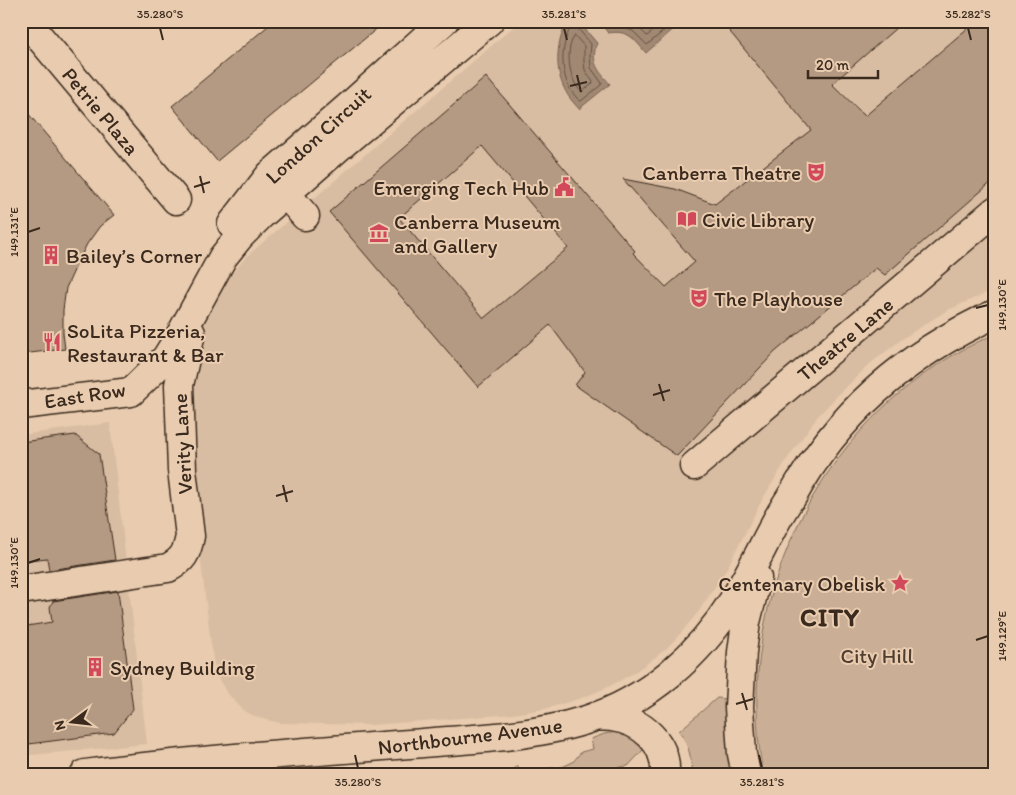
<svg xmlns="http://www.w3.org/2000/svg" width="1016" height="795" font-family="Itim,sans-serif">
  <rect width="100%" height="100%" fill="#e9ccaf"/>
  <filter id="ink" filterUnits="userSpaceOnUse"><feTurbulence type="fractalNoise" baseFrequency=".02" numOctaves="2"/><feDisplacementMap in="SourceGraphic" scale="10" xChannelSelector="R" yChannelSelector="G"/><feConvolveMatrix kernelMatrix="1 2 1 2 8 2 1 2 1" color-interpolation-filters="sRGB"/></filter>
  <g filter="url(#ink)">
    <path fill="#d9bda2" d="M520,21H995V289L946,311L905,337L871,363L839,394L818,416L787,459L762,500L726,570L699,611L681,633L666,649L649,662L632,674L606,688L582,698L545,709L513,714L371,725L280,723L262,719L252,715L243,710L229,695L219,680L213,660L185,433L199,336L212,306L219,292L231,275L247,256Z
      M110,423L147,744L21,756V435Z"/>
    <path fill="#caae95" stroke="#826c5a" d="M995,334V774H763C731,594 825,407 995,334Z
      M717,698L727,699V737L734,774H693C691,759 689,743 679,731Z
      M616,732C629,735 635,739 644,749L628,766L569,774H493L511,772L517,766L521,771L562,767L573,762L581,752L593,749L591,739L604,734Z"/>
    <path fill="#a08873" stroke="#786251" d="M568,21H578L597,43C590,63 598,70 610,84L579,109C574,103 568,97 565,90C554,69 556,41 568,21Z
      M599,21H671L676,27L646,53C633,38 629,30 608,33Z"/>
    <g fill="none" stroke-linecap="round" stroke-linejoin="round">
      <path stroke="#635040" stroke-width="1" d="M605,21L610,27H621L633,31L647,45L667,28V21
        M622,21L637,26L647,36L660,25L661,21
        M572,25H575L591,44L590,55L591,68L602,83L601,85L581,101L579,100C575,96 571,92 569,87C560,68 561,43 572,25Z
        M575,36L584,46V62L585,70L593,82L592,84L582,92C569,83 564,47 575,36Z"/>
    </g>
    <path fill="#b49a82" stroke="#3b2a1e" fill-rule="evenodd" d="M274,21H386L217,161L172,106Z
      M721,21H904L832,84L865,116L976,21H995V179L885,275L876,268L775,352L677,456L575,385L585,372L550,325L478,387L329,212L486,77L635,251L633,253L666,287L695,262L623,179L675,189L715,204L811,130ZM482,146L568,248L484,318L399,218Z
      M21,105L114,215L100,226L87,244L76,266L66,288L63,310V333L65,349L21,354Z
      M75,435L99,454L115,560L49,570L47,558L21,561V442Z
      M118,591L133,709L114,733L21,745V627L52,622L50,607L53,601Z"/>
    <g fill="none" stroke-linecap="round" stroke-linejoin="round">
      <g stroke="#3b2a1e" stroke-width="31">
        <path id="minor" d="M26,21L176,200
          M274,180L305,216
          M232,224L270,175L355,101L444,21
          M21,405L131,392L166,358L182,332L223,257L240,236L261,215L339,147L489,21
          M694,466L995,211
          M21,590L168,568C183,560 187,553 190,536L182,470L179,385L191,333"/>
      </g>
      <g stroke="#3b2a1e" stroke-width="31">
        <path id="highway" d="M792,497C838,413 908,353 995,314
          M597,716C602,717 607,716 612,717C642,721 667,743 665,774
          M85,774C218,757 352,749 486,738C520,735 554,730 586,720C648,701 700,654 733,601C750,574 763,545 778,518C785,506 793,494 800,482
          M746,774L742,754L739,707L742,652L746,622L757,578"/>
      </g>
      <use href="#minor" stroke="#e9ccaf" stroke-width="28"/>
      <use href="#highway" stroke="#e9ccaf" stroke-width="28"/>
    </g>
  </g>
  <path fill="none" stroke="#3b2a1e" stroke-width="2" d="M160,28L163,40M564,28L567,40M968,28L971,40M577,75L581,92M570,86L587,82M200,176L204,193M194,187L210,182M28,232L40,228M976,308L988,305M659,384L664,401M653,395L670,390M283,485L287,502M276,496L293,491M28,563L40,559M976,640L988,636M742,693L747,710M736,704L753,699M355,755L358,768M759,755L762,768"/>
  <defs>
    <g id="theatre-bare" transform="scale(1.5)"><path d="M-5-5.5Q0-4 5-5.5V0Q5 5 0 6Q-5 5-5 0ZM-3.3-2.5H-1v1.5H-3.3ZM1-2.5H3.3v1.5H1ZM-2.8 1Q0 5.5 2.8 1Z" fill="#d1495b" stroke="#e9ccaf" stroke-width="2.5" paint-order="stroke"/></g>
    <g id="civic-bare" transform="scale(1.5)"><path d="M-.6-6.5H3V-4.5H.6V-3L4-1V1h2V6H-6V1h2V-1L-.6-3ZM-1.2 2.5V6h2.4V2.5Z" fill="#d1495b" stroke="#e9ccaf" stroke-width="2.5" paint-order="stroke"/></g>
    <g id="library-bare" transform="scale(1.5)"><path d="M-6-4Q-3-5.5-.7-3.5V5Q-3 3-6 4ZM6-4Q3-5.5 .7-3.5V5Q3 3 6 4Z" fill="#d1495b" stroke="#e9ccaf" stroke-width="2.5" paint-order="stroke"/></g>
    <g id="museum-bare" transform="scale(1.5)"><path d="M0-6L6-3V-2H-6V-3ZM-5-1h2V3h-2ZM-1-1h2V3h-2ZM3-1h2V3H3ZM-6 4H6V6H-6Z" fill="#d1495b" stroke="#e9ccaf" stroke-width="2.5" paint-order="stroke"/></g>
    <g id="building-bare" transform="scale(1.5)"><path d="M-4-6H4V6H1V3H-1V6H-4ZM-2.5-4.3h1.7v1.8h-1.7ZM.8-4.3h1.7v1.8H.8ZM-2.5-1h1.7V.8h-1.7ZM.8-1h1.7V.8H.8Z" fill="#d1495b" stroke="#e9ccaf" stroke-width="2.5" paint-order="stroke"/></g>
    <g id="restaurant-bare" transform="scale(1.5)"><path d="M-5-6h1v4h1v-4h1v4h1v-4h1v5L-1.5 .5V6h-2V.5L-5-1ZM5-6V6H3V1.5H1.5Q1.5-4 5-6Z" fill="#d1495b" stroke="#e9ccaf" stroke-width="2.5" paint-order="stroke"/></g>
    <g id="sight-bare" transform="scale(1.5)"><path d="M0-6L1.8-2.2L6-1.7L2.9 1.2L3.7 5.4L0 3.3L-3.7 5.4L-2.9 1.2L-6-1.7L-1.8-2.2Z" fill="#d1495b" stroke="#e9ccaf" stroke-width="2.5" paint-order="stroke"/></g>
  </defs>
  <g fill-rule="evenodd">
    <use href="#theatre-bare" x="816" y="172"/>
    <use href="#civic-bare" x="564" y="187"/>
    <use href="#library-bare" x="687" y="219"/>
    <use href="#museum-bare" x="379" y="233"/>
    <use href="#building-bare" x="51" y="255"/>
    <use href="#theatre-bare" x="699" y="298"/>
    <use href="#restaurant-bare" x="52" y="342"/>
    <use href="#sight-bare" x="900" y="583"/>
    <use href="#building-bare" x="95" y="667"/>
  </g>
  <g text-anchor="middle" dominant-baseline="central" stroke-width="4" stroke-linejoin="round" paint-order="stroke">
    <g font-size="21" fill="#3b2a1e" stroke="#e9ccaf">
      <text transform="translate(101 111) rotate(50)">Petrie Plaza</text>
      <text transform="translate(318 135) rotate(-42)">London Circuit</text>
      <text transform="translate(845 339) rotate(-40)">Theatre Lane</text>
      <text transform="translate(85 395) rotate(-9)">East Row</text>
      <text transform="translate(182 444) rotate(-93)">Verity Lane</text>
      <text transform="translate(470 736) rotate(-7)">Northbourne Avenue</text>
    </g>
    <g font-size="21" fill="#3b2a1e" stroke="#e9ccaf" text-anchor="start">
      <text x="801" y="172" text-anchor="end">Canberra Theatre</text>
      <text x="549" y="187" text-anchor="end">Emerging Tech Hub</text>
      <text x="702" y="219">Civic Library</text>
      <text x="394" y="221">Canberra Museum<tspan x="394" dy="24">and Gallery</tspan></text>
      <text x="66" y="255">Bailey’s Corner</text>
      <text x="714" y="298">The Playhouse</text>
      <text x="67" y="330">SoLita Pizzeria,<tspan x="67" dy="24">Restaurant &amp; Bar</tspan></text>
      <text x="885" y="583" text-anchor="end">Centenary Obelisk</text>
      <text x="110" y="667">Sydney Building</text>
    </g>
    <g font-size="21" fill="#503e30" stroke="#e9ccaf">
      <text x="877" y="655">City Hill</text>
    </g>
    <g font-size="26" font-weight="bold" letter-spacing="1" fill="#3b2a1e" stroke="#e9ccaf">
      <text x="830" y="617">CITY</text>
    </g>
  </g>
  <rect width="1016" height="795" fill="none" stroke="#e9ccaf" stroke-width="55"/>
  <g transform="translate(72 722) rotate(255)" stroke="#e9ccaf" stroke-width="4" paint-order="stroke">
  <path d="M0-4L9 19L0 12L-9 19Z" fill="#3b2a1e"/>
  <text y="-8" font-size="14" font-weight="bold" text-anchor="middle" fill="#3b2a1e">N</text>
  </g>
  <path d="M808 70v8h70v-8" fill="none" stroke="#3b2a1e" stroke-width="2.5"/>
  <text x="816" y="70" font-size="15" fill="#3b2a1e" stroke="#e9ccaf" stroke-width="4" paint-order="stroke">20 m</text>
  <rect x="28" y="28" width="960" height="740" fill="none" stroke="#3b2a1e" stroke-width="2"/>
  <g font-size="12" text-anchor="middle" fill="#3b2a1e">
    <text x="160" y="18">35.280°S</text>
    <text x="564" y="18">35.281°S</text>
    <text x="968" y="18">35.282°S</text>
    <text transform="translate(14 232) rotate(-90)" y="4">149.131°E</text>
    <text transform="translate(1002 305) rotate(-90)" y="4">149.130°E</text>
    <text transform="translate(14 563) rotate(-90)" y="4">149.130°E</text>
    <text transform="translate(1002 636) rotate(-90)" y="4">149.129°E</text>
    <text x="358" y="786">35.280°S</text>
    <text x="762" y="786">35.281°S</text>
  </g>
</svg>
